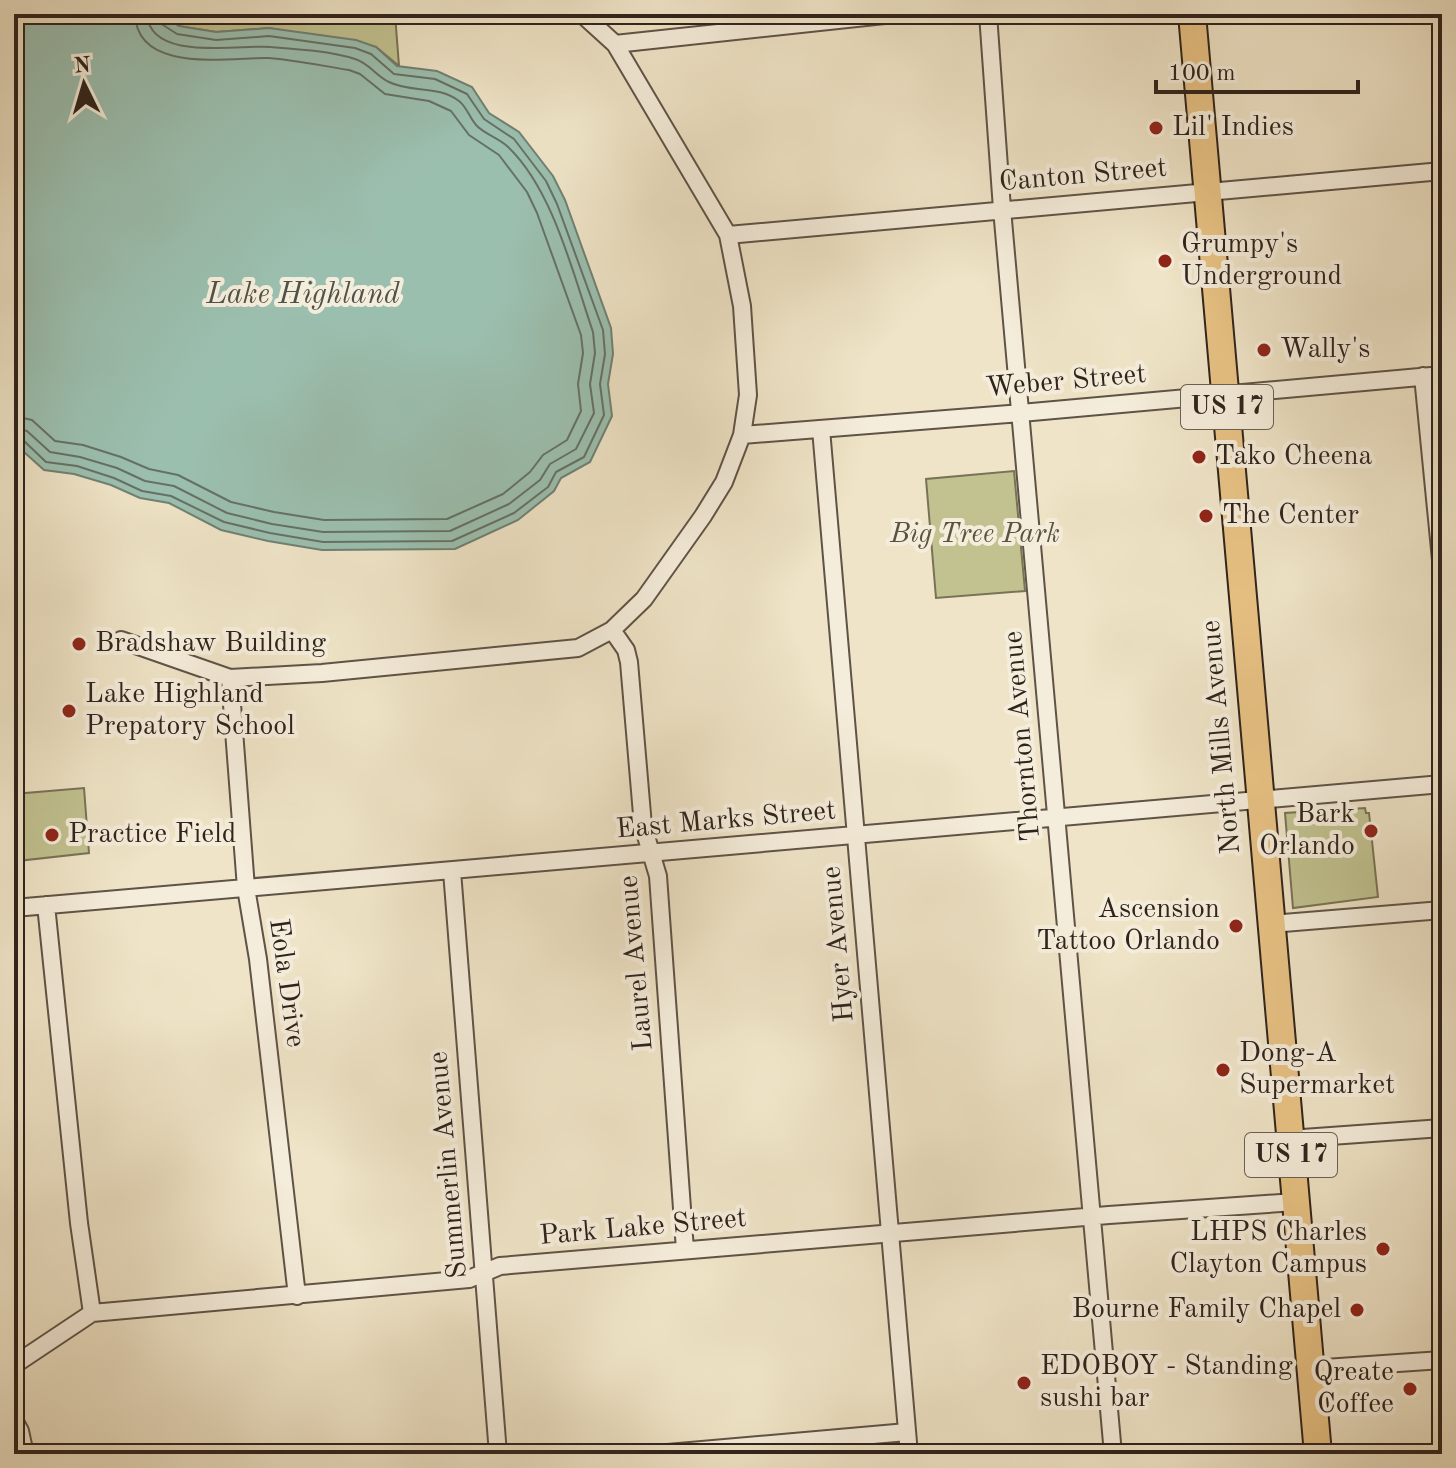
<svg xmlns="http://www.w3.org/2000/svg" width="1456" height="1468" font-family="'Old Standard TT',serif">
  <rect width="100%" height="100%" fill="#efe4c7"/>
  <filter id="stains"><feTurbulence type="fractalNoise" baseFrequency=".0025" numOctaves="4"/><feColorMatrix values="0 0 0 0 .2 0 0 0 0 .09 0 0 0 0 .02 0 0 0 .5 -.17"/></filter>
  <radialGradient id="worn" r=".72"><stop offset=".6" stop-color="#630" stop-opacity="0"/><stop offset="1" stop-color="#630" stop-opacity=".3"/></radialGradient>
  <path fill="#c1c290" stroke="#787256" stroke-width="2" d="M161,14H395L399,66L376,47L269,28L216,32L178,26Z
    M1014,471L1025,591L936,598L926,479Z
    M84,788L89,853L18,861L19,878H14V794Z
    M1365,808L1366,813H1369L1378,897L1293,908L1285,813Z"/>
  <path fill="#9bbfaf" stroke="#708174" stroke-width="2" d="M14,14H161L179,26L216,32L269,28L356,40L376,47L397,66L437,71L472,87L489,113L519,132L553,176L565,200L611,328L613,354L608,384L612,416L590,462L561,478L554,491L518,520L455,549L322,550L268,541L221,530L169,503L140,498L111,485L74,474L44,470L14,443Z"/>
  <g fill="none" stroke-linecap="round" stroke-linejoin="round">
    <path stroke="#657166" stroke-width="2" d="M14,416L32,420L55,441L83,445L121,457L149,469L178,475L231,502L274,512L324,520L447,519L503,494L530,472L543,455L567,440L581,411L578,384L583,353L581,335L537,213L527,192L499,155L469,135L451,111L429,101L385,94L360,74L349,70C323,66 295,60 269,58C231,57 137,75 135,14
      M14,428L27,431L50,452L80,457L117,468L145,481L174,486L227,513L272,524L323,532L450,531L509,504L540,480L550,464L576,449L594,413L590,384L595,353L593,332C573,274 553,189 507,146C498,138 485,134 477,126C470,119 467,107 459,101C438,85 411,93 389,82C376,76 369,63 355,59C329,51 297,49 271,47C241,44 150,63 147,14
      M14,438L22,439L46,462L77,466L114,478L142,491L171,496L224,522L270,533L323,542L452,541L514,513L548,487L556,472L584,457L604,415L600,384L605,354L603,330L557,204L546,181L514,139L484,119L467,94L435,79L394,74L371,54L355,48L269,36L216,40L177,34L160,23L157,14"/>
    <g stroke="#5f5347" stroke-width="20">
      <path id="street" d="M988,14L1002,209L1113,1454
        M615,44L894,14
        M728,235L1442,171
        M1423,376L1442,570
        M821,429L909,1454
        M742,435L1021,413L1442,375
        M612,630L626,650L629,662L643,826L658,876L685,1250
        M121,640L230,678L322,673L578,648L612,630L644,599L703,516L724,482L742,435L748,395L742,306L728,235L615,44L582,14
        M230,678L246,888L258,959L297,1296
        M452,871L498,1454
        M46,905L79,1223L92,1313
        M14,908L1442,784
        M1271,924L1442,910
        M1289,1139L1442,1128
        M14,1365L92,1313L469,1279L500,1266L1109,1215L1295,1202
        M1310,1369L1442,1360
        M14,1420L20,1431L25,1454
        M656,1454L907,1432"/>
    </g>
    <g stroke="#2f231c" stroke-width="30">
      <path id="primary" d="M1192,14L1318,1454"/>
    </g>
    <use href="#street" stroke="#f5eddb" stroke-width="16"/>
    <use href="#primary" stroke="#e8c284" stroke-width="26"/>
  </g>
  <g fill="#8f2418" stroke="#f5eddb" stroke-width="3">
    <circle cx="1156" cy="128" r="8"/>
    <circle cx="1165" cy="261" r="8"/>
    <circle cx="1264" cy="350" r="8"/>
    <circle cx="1199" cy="457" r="8"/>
    <circle cx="1206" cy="516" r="8"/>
    <circle cx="79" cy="644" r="8"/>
    <circle cx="69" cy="711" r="8"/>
    <circle cx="1371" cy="831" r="8"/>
    <circle cx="52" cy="835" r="8"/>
    <circle cx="1236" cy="926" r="8"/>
    <circle cx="1223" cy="1070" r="8"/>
    <circle cx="1383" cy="1249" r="8"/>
    <circle cx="1357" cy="1310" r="8"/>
    <circle cx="1024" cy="1383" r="8"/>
    <circle cx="1410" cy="1389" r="8"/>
  </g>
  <g text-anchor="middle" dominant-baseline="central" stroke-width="8" stroke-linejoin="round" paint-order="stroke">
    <g fill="#f5eddb" stroke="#6a6055" stroke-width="2">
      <rect x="1181" y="385" width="92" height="44" rx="6"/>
      <rect x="1245" y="1133" width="92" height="44" rx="6"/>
    </g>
    <g font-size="26" font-weight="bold" fill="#2f231c">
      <text x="1227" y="407">US 17</text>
      <text x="1291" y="1155">US 17</text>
    </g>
    <g font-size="28" fill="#2f231c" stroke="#f5eddb" text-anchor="start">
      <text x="1172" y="128">Lil' Indies</text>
      <text x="1181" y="245">Grumpy's<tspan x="1181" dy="32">Underground</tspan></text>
      <text x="1280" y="350">Wally's</text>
      <text x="1215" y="457">Tako Cheena</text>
      <text x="1222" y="516">The Center</text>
      <text x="95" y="644">Bradshaw Building</text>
      <text x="85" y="695">Lake Highland<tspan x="85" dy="32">Prepatory School</tspan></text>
      <text x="1355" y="815" text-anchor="end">Bark<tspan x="1355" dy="32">Orlando</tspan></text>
      <text x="68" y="835">Practice Field</text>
      <text x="1220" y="910" text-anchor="end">Ascension<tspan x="1220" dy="32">Tattoo Orlando</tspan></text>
      <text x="1239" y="1054">Dong-A<tspan x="1239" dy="32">Supermarket</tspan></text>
      <text x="1367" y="1233" text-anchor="end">LHPS Charles<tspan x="1367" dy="32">Clayton Campus</tspan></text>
      <text x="1341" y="1310" text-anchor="end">Bourne Family Chapel</text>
      <text x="1040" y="1367">EDOBOY - Standing<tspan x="1040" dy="32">sushi bar</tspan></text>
      <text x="1394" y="1373" text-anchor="end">Qreate<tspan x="1394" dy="32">Coffee</tspan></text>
    </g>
    <g font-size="28" fill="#2f231c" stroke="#f5eddb">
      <text transform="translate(1083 176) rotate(-5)">Canton Street</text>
      <text transform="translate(1066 382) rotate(-5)">Weber Street</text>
      <text transform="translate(1023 736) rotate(-95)">Thornton Avenue</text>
      <text transform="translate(1222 737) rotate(-95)">North Mills Avenue</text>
      <text transform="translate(726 821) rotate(-5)">East Marks Street</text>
      <text transform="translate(839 944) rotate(-95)">Hyer Avenue</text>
      <text transform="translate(637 963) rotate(-95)">Laurel Avenue</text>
      <text transform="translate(286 983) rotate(82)">Eola Drive</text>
      <text transform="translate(449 1165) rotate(-95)">Summerlin Avenue</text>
      <text transform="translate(643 1228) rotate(-5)">Park Lake Street</text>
    </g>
    <g font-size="28" font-style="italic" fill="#5b533f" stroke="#f5eddb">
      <text x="975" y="535">Big Tree Park</text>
    </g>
    <g font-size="30" font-style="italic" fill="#4f5248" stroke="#f5eddb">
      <text x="303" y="295">Lake Highland</text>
    </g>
  </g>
  <rect width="1456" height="1468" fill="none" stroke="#efe4c7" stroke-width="48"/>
  <rect x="16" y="16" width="1424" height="1436" fill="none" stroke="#2f231c" stroke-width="4"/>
  <rect x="24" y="24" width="1408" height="1420" fill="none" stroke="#2f231c" stroke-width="2"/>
  <g transform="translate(84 84) rotate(355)" stroke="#f5eddb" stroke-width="6" paint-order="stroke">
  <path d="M0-6L14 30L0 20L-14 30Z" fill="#2f231c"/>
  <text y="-12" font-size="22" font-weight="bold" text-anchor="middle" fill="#2f231c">N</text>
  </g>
  <path d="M1156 80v12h202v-12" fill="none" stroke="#2f231c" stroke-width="4"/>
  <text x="1168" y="80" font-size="24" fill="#2f231c" stroke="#f5eddb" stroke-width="6" paint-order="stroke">100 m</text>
  <rect width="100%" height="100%" filter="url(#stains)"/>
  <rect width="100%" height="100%" fill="url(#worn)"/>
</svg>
